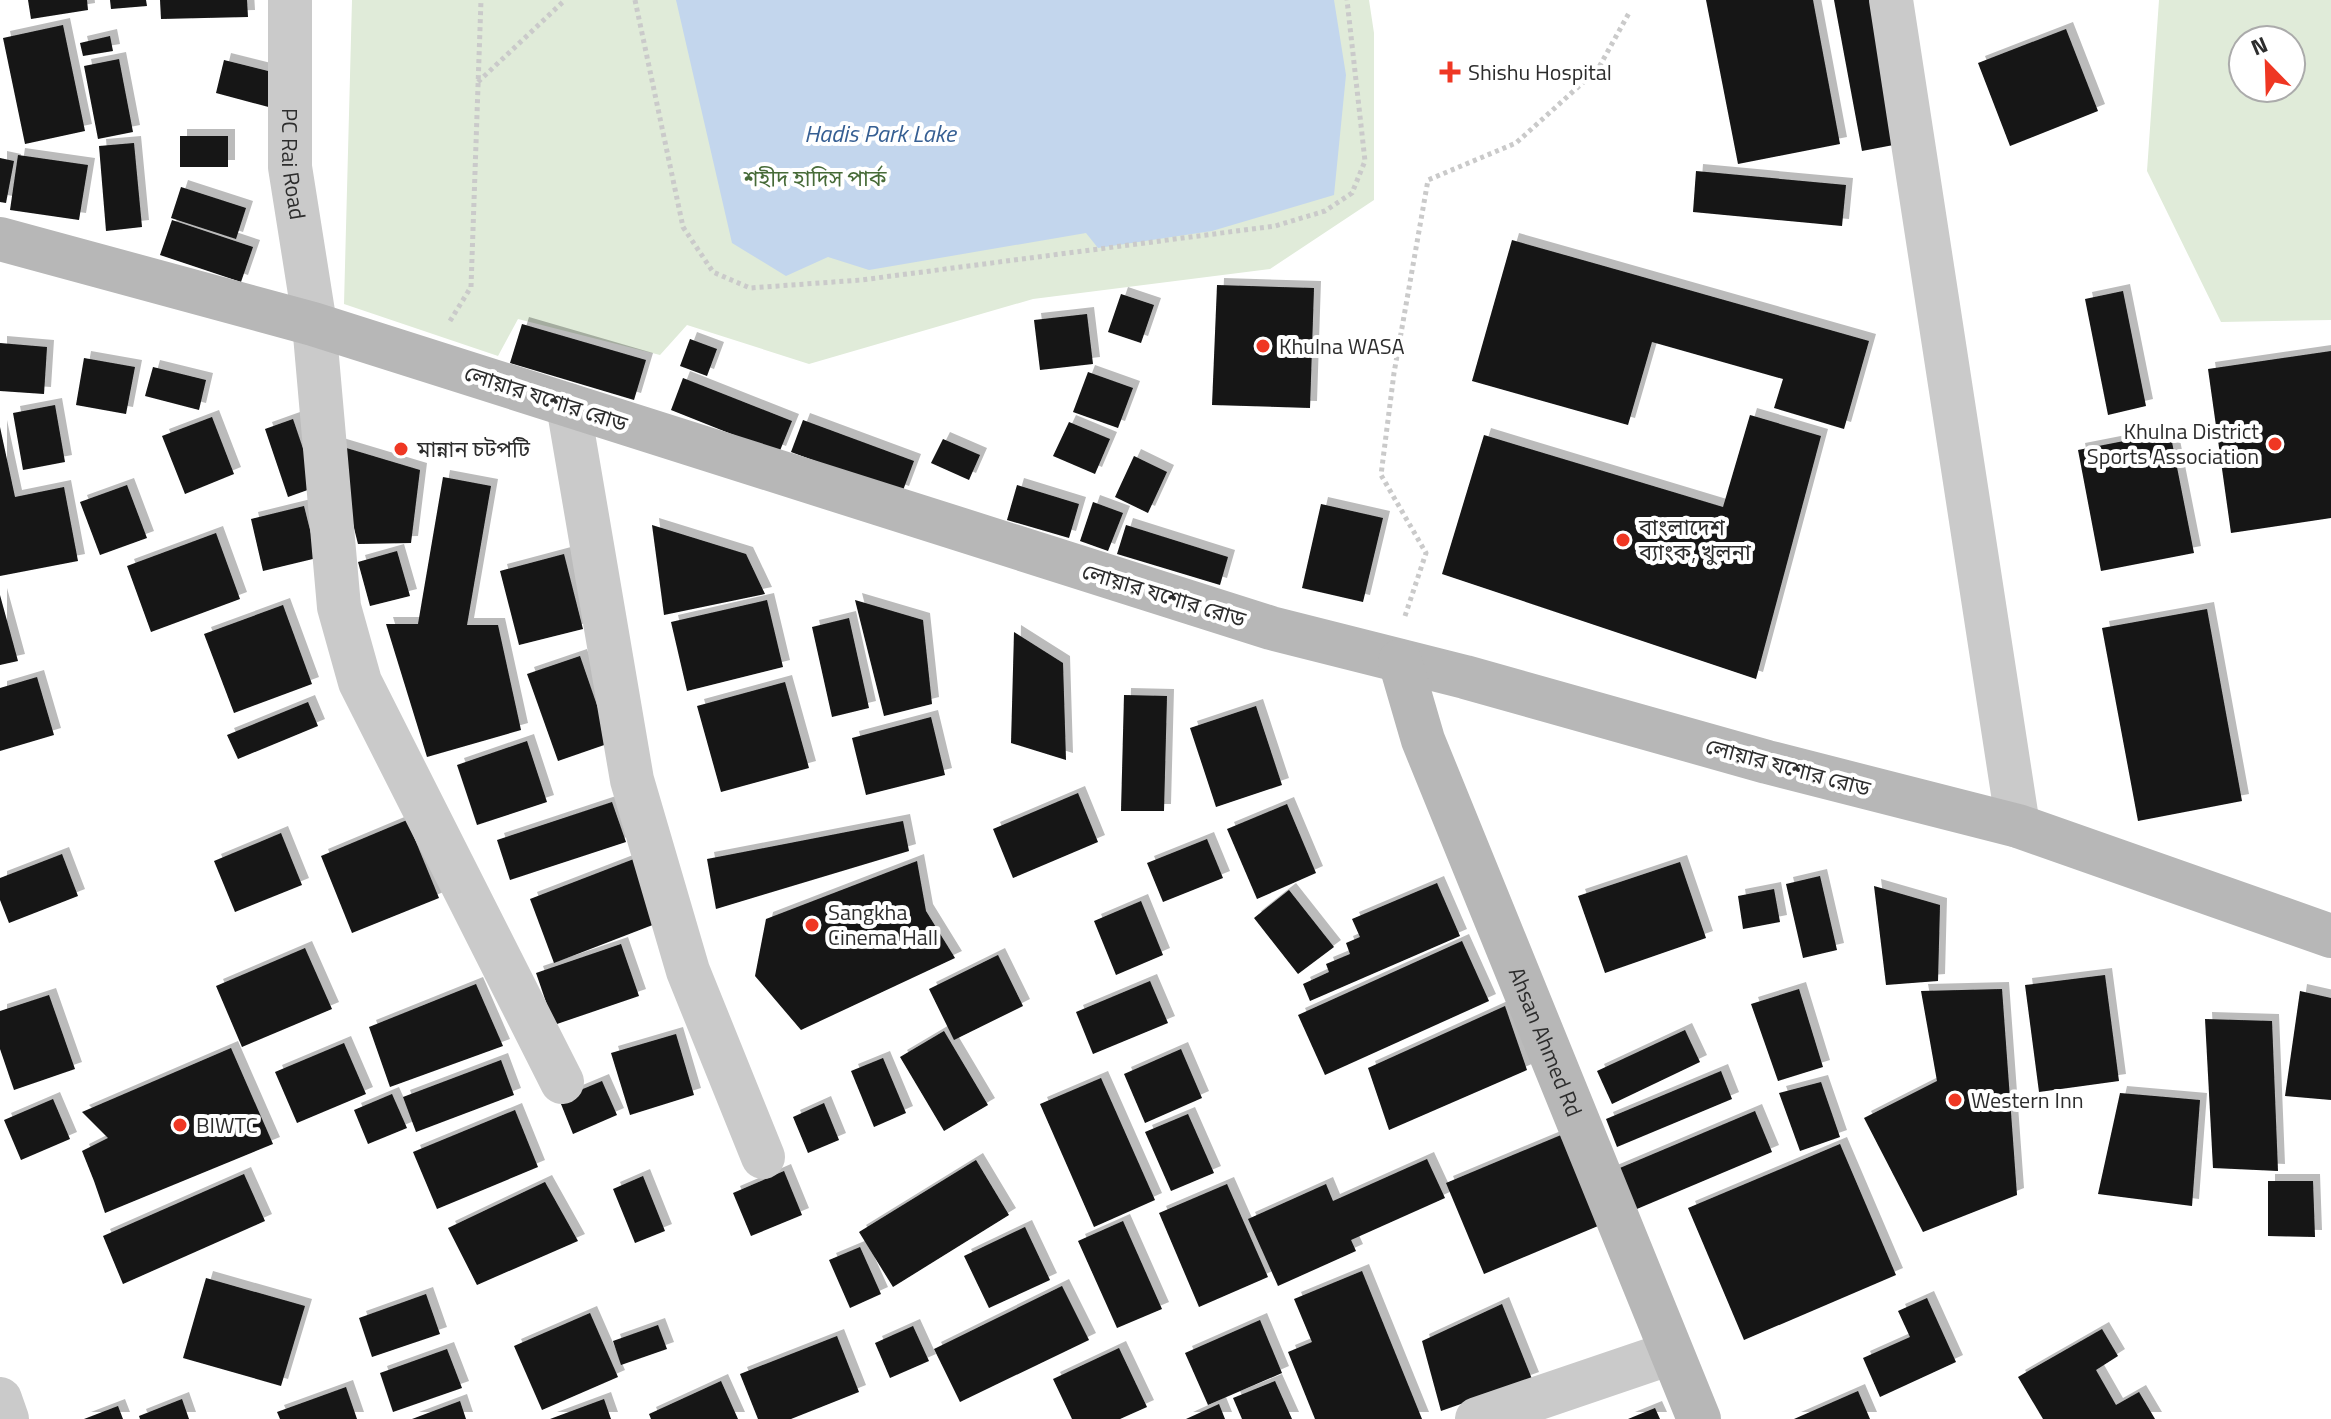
<svg xmlns="http://www.w3.org/2000/svg" width="2331" height="1419" font-family="'Titillium Web','Noto Sans Bengali',sans-serif">
  <defs>
    <filter id="shadow"><feDropShadow dx="7" dy="-7" stdDeviation="0" flood-color="#0004"/></filter>
  </defs>
  <rect width="100%" height="100%" fill="#fff"/>
  <path fill="#e0ebd9" fill-rule="evenodd" d="M352,0H1369L1374,33V200L1270,269L1033,299L809,364L687,325L660,355L518,319L498,356L344,304Z
    M2159,0H2331V320L2221,322L2147,171ZM2291,40V88H2243V40Z"/>
  <path fill="#c3d6ed" d="M676,0H1334L1346,75L1334,195L1212,231L1098,248L1086,233L869,270L828,257L786,276L732,243Z"/>
  <path fill="#141414" filter="url(#shadow)" d="M28,0H87L88,10L31,19Z
    M110,0H146L147,6L111,9Z
    M160,0H247L248,17L161,19Z
    M1706,0H1813L1840,144L1738,164Z
    M1834,0H1878L1904,143L1862,151Z
    M63,25L85,131L25,144L3,38Z
    M2066,29L2098,111L2010,146L1978,63Z
    M110,36L113,51L83,56L80,43Z
    M119,59L133,132L98,139L84,66Z
    M224,60L284,75L276,109L216,93Z
    M180,136H228V167H180Z
    M134,143L142,227L106,231L99,146Z
    M18,155L88,165L79,220L10,210Z
    M0,158L14,161L6,203L0,202Z
    M1696,171L1846,185L1842,226L1693,212Z
    M181,187L246,208L236,239L171,218Z
    M172,220L253,247L241,282L160,255Z
    M1512,240L1869,341L1844,429L1774,408L1783,379L1652,342L1628,425L1472,381Z
    M1217,285L1314,288L1310,408L1212,405Z
    M2123,291L2146,406L2108,415L2085,299Z
    M1121,294L1154,305L1141,343L1108,332Z
    M1087,314L1093,364L1040,370L1034,320Z
    M522,324L646,360L634,400L510,363Z
    M690,339L717,349L707,376L680,366Z
    M0,343L47,347L44,394L0,391Z
    M2331,351V518L2231,533L2208,369Z
    M84,358L135,367L126,414L76,405Z
    M153,367L206,380L199,410L145,396Z
    M1088,372L1133,388L1118,428L1073,412Z
    M683,378L792,421L779,453L671,410Z
    M55,405L65,462L23,470L13,413Z
    M1750,415L1821,436L1756,679L1442,574L1484,435L1723,507Z
    M212,417L234,474L185,494L162,436Z
    M293,419L316,487L288,497L265,429Z
    M803,420L914,461L902,493L791,452Z
    M1069,422L1110,439L1095,474L1053,456Z
    M0,427L15,497L64,487L78,561L0,576Z
    M2170,432L2194,553L2101,571L2078,450Z
    M943,439L980,455L969,480L931,463Z
    M333,444L420,470L411,543L358,544Z
    M1134,456L1167,472L1148,513L1115,497Z
    M443,477L491,486L467,625H498L521,730L427,757L386,624H418Z
    M127,485L147,538L100,555L80,502Z
    M1017,485L1079,504L1069,538L1007,520Z
    M1093,502L1123,513L1108,551L1080,541Z
    M1321,504L1383,518L1363,602L1302,588Z
    M304,506L317,558L263,571L251,519Z
    M652,525L746,554L765,594L664,615Z
    M1126,525L1228,557L1220,585L1117,554Z
    M216,533L240,599L151,632L127,566Z
    M397,551L410,596L370,606L358,562Z
    M564,554L583,629L519,645L500,571Z
    M0,595L18,661L0,665Z
    M767,600L783,667L687,691L671,622Z
    M855,600L923,620L932,704L884,716Z
    M283,605L312,684L234,713L204,634Z
    M2207,609L2242,801L2138,821L2102,628Z
    M849,618L869,708L832,717L812,627Z
    M1014,632L1063,663L1066,760L1011,743Z
    M580,656L610,743L558,761L527,674Z
    M37,677L54,735L0,751V688Z
    M785,682L809,768L721,792L697,706Z
    M1124,695L1167,696L1164,811H1121Z
    M308,702L318,726L238,759L227,735Z
    M1256,706L1282,785L1216,807L1190,728Z
    M931,717L945,775L866,795L852,738Z
    M527,741L547,802L477,825L457,765Z
    M1078,793L1098,842L1013,878L993,829Z
    M612,802L626,842L510,880L497,840Z
    M1287,804L1316,873L1257,899L1227,829Z
    M407,820L439,898L352,933L321,856Z
    M903,821L909,851L716,909L707,859Z
    M281,833L302,885L235,912L214,861Z
    M1207,839L1223,878L1163,902L1147,863Z
    M62,854L78,896L9,923L0,900V878Z
    M639,857L663,921L554,963L530,899Z
    M917,861L926,911L955,958L801,1030L755,976L766,919Z
    M1680,862L1706,938L1605,973L1578,896Z
    M1820,876L1837,950L1803,958L1786,884Z
    M1437,883L1460,936L1310,1001L1303,984L1329,972L1326,964L1350,954L1346,943L1360,937L1352,919Z
    M1874,886L1940,905L1938,981L1886,985Z
    M1774,889L1780,922L1743,929L1738,896Z
    M1289,890L1334,947L1298,974L1254,918Z
    M1141,901L1163,955L1116,975L1094,921Z
    M1462,941L1489,1001L1325,1075L1298,1015Z
    M621,944L639,996L554,1025L536,973Z
    M305,948L332,1009L242,1047L216,986Z
    M998,955L1023,1006L954,1040L929,989Z
    M2105,975L2119,1081L2039,1092L2025,985Z
    M1150,981L1168,1023L1093,1054L1076,1012Z
    M476,984L503,1046L390,1087L369,1027Z
    M1799,989L1823,1067L1778,1081L1751,1004Z
    M2002,989L2017,1195L1923,1232L1864,1118L1937,1081L1921,991Z
    M2300,991L2331,998V1100L2285,1096Z
    M49,995L75,1069L14,1090L0,1049V1011Z
    M1505,1006L1527,1070L1389,1130L1368,1068Z
    M2205,1019L2272,1021L2278,1171L2213,1168Z
    M1685,1030L1700,1062L1612,1104L1597,1071Z
    M944,1031L988,1105L944,1131L900,1057Z
    M676,1034L694,1095L630,1115L611,1053Z
    M344,1043L366,1094L297,1123L275,1072Z
    M231,1048L273,1144L105,1213L94,1181L82,1151L108,1138L82,1112Z
    M1181,1049L1202,1098L1145,1123L1124,1074Z
    M883,1058L906,1113L874,1127L851,1071Z
    M501,1060L514,1095L416,1132L403,1097Z
    M1721,1071L1732,1099L1617,1147L1606,1119Z
    M1101,1078L1155,1200L1094,1227L1040,1104Z
    M602,1081L617,1115L573,1134L559,1099Z
    M1821,1082L1840,1137L1800,1151L1779,1093Z
    M2120,1093L2200,1100L2192,1206L2098,1194Z
    M392,1094L407,1128L368,1144L354,1110Z
    M53,1099L70,1139L21,1160L4,1120Z
    M824,1103L839,1140L808,1153L793,1117Z
    M515,1110L538,1167L437,1209L413,1152Z
    M1755,1111L1772,1152L1625,1214L1608,1173Z
    M1188,1114L1214,1173L1171,1191L1145,1132Z
    M1561,1135L1598,1226L1484,1274L1446,1183Z
    M1840,1144L1896,1275L1744,1340L1688,1208Z
    M1427,1159L1445,1198L1351,1240L1356,1251L1278,1286L1248,1219L1326,1184L1333,1201Z
    M976,1160L1009,1215L893,1287L859,1232Z
    M784,1171L802,1215L751,1236L733,1193Z
    M244,1174L265,1221L123,1284L103,1236Z
    M643,1176L665,1231L635,1243L613,1189Z
    M2268,1181H2313L2315,1237L2268,1236Z
    M545,1182L578,1241L477,1285L448,1228Z
    M1227,1184L1268,1277L1199,1307L1159,1213Z
    M1123,1221L1162,1309L1117,1328L1078,1241Z
    M1025,1227L1050,1280L989,1308L964,1256Z
    M860,1247L881,1294L850,1308L829,1260Z
    M1362,1271L1422,1419H1315L1288,1352L1312,1342L1294,1299Z
    M206,1278L305,1306L281,1386L183,1358Z
    M1062,1286L1089,1340L960,1402L934,1349Z
    M426,1294L440,1334L372,1357L359,1318Z
    M1927,1298L1956,1362L1880,1397L1863,1358L1910,1337L1898,1311Z
    M1502,1304L1532,1379L1441,1411L1422,1341Z
    M590,1313L618,1377L542,1410L514,1346Z
    M1260,1320L1282,1373L1208,1405L1185,1353Z
    M658,1325L667,1349L621,1365L613,1341Z
    M913,1326L929,1361L890,1378L875,1343Z
    M2102,1329L2118,1356L2096,1370L2116,1405L2139,1392L2155,1419H2043L2018,1377Z
    M837,1336L859,1392L791,1419H758L740,1374Z
    M1119,1348L1147,1407L1120,1419H1072L1053,1379Z
    M447,1349L462,1388L393,1412L380,1373Z
    M721,1381L738,1419H651L649,1414Z
    M1275,1381L1292,1419H1242L1233,1398Z
    M346,1387L357,1419H280L277,1412Z
    M1858,1391L1870,1419H1794Z
    M182,1399L189,1419H140L139,1416Z
    M604,1399L611,1419H550Z
    M460,1401L466,1419H412Z
    M1219,1404L1225,1419H1186Z
    M118,1406L123,1419H84Z
    M1655,1408L1660,1419H1628Z"/>
  <g fill="none" stroke-linecap="round" stroke-linejoin="round">
    <path stroke="#cacaca" stroke-width="5" stroke-dasharray="4 4" stroke-linecap="butt" d="M635,0L683,227L713,272L750,288L861,280L1275,226L1325,211L1352,193L1365,161L1347,0
      M478,82L565,0
      M450,321L471,287L481,0
      M1405,616L1426,553L1381,475L1394,373L1428,180L1516,143L1598,69L1629,13"/>
    <g stroke="#cacaca" stroke-width="44">
      <path id="s1" d="M290,0V167L313,312L339,607L360,682L562,1082"/>
      <path d="M568,405L632,780L688,971L763,1157"/>
      <path d="M1477,1419L1671,1353"/>
    </g>
    <path stroke="#cacaca" stroke-width="44" d="M1891,0L2018,826
      M0,1399L7,1419"/>
    <g stroke="#b7b7b7" stroke-width="44">
      <path d="M0,239L313,324L1271,628L1465,677L1767,762L2018,826L2331,936"/>
      <path id="s2" d="M1400,661L1423,740L1699,1419"/>
    </g>
  </g>
  <g fill="#ef3723" stroke="#fff" stroke-width="3">
    <path d="M1446 60h8v8h8v8h-8v8h-8v-8h-8v-8h8z"/>
    <circle cx="1263" cy="346" r="8"/>
    <circle cx="2275" cy="444" r="8"/>
    <circle cx="401" cy="449" r="8"/>
    <circle cx="1623" cy="540" r="8"/>
    <circle cx="812" cy="925" r="8"/>
    <circle cx="1955" cy="1100" r="8"/>
    <circle cx="180" cy="1125" r="8"/>
  </g>
  <g text-anchor="middle" dominant-baseline="central" stroke-width="8" stroke-linejoin="round" paint-order="stroke">
    <g font-size="22" fill="#2d2d2d" stroke="#fff" text-anchor="start">
      <text x="1468" y="72">Shishu Hospital</text>
      <text x="1279" y="346">Khulna WASA</text>
      <text x="2259" y="431" text-anchor="end">Khulna District<tspan x="2259" dy="25">Sports Association</tspan></text>
      <text x="417" y="449">মান্নান চটপটি</text>
      <text x="1639" y="527">বাংলাদেশ<tspan x="1639" dy="25">ব্যাংক, খুলনা</tspan></text>
      <text x="828" y="912">Sangkha<tspan x="828" dy="25">Cinema Hall</tspan></text>
      <text x="1971" y="1100">Western Inn</text>
      <text x="196" y="1125">BIWTC</text>
    </g>
    <g font-size="22" fill="#2d2d2d" stroke="#fff">
      <text stroke="none"><textPath href="#s1" startOffset="164">PC Rai Road</textPath></text>
      <text transform="translate(546 398) rotate(18)">লোয়ার যশোর রোড</text>
      <text transform="translate(1164 595) rotate(17)">লোয়ার যশোর রোড</text>
      <text transform="translate(1788 767) rotate(15)">লোয়ার যশোর রোড</text>
      <text stroke="none"><textPath href="#s2" startOffset="408">Ahsan Ahmed Rd</textPath></text>
    </g>
    <g font-size="22" fill="#476b38" stroke="#fff">
      <text x="815" y="178">শহীদ হাদিস পার্ক</text>
    </g>
    <g font-size="24" font-style="italic" fill="#365f93" stroke="#fff">
      <text x="880" y="133">Hadis Park Lake</text>
    </g>
  </g>
  <g transform="translate(2267 64) rotate(337)"><circle r="38" fill="#ffffff" stroke="#ababab" stroke-width="2"/>
  <path d="M0-6L14 30L0 20L-14 30Z" fill="#ef3723"/>
  <text y="-12" font-size="22" font-weight="bold" text-anchor="middle" fill="#2d2d2d">N</text>
  </g>
</svg>
